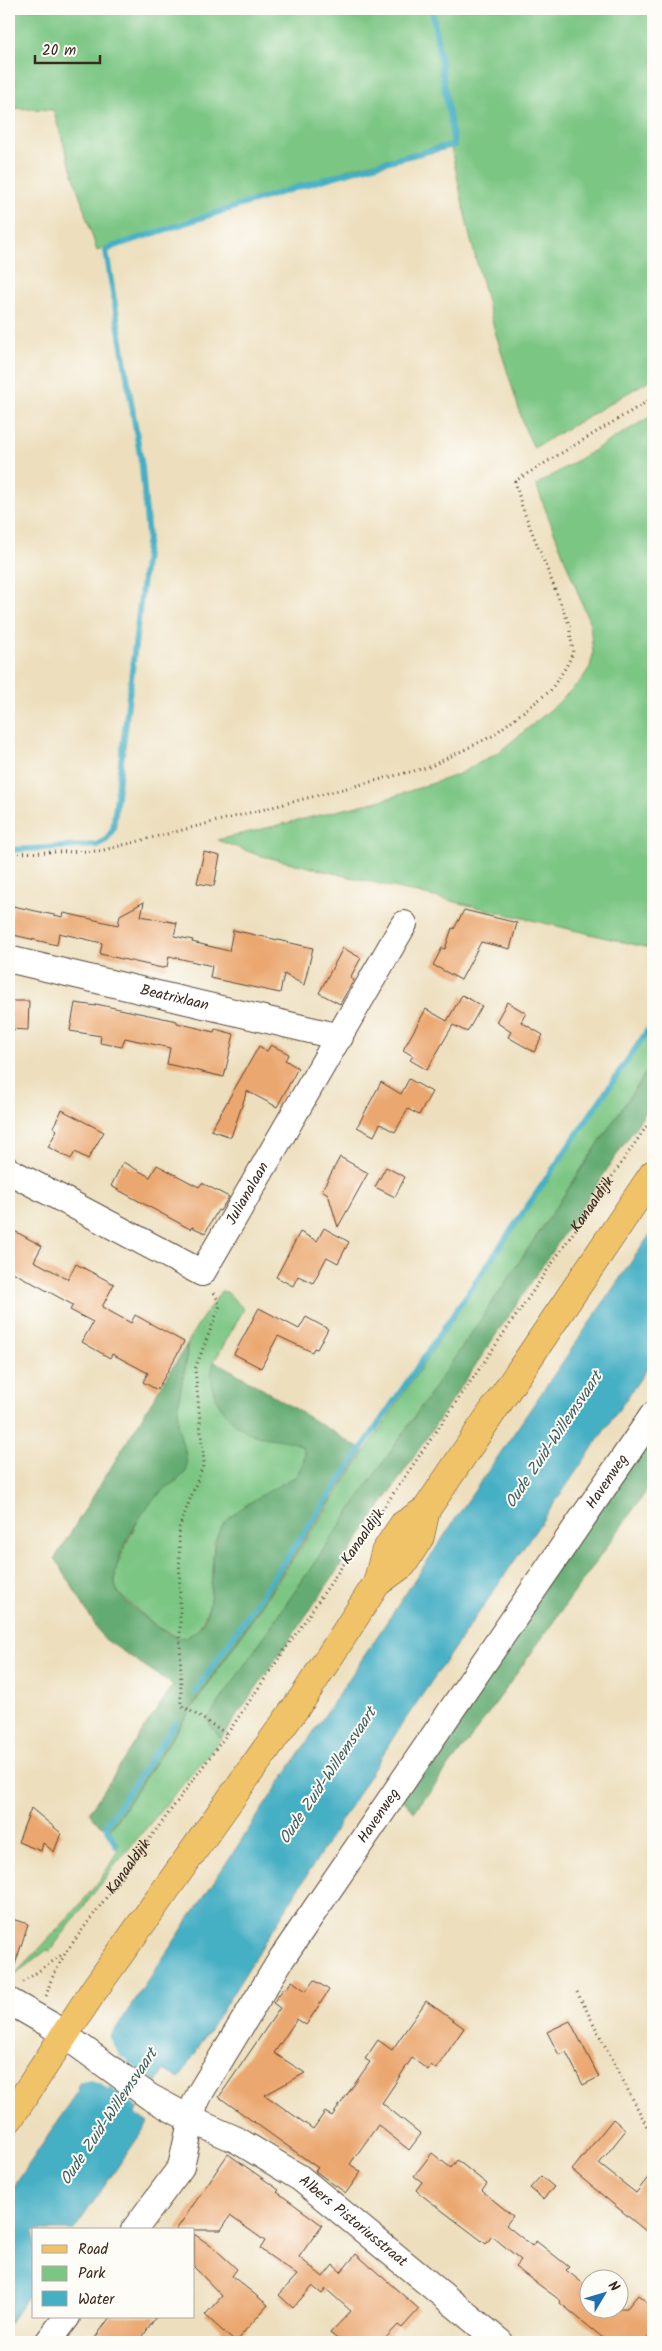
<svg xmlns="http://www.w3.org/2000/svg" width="662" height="2351" font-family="Kalam,sans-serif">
  <rect width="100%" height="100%" fill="#fdfcf7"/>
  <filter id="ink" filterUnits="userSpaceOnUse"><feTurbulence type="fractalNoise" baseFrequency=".02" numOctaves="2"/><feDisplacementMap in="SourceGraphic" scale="10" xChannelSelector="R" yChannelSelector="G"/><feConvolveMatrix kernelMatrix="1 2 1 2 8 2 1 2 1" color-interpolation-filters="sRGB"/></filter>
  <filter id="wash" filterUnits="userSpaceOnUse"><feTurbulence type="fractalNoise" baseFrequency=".0096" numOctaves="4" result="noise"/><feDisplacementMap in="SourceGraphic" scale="20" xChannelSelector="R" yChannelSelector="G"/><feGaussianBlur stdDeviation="1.12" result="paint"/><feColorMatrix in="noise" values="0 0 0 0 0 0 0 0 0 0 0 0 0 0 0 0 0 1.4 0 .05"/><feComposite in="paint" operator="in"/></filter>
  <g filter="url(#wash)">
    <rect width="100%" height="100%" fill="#eddfbe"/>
    <path fill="#7bc684" stroke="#5b7851" d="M9,9H653V378L534,448L525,429L494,328L469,233L450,143L351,168L318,181L97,251L53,110L9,108Z
      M653,415V949L258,855L217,840L386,799L457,775L499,752L555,706L582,679L590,667L593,654L590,624L536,485Z
      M653,1018V1062L469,1337L207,1720L221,1739L116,1864L50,1951L47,1950L14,1975C41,1946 111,1879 119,1844L109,1831L325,1512Z
      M221,1291L227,1292L244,1309L214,1362L212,1388L218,1402L233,1421L299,1443C309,1454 303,1464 296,1476L233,1515L214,1541L210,1604L202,1622L199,1629L188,1637L179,1638L156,1626L120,1595L115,1587V1571L126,1544L143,1511L159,1493L179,1479L186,1452C169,1422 182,1389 187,1358C187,1353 186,1347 188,1343C195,1325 211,1307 221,1291Z"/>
    <path fill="#64ab72" stroke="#506a48" d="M653,1062V1101L358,1540L221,1739L207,1720L469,1337Z
      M187,1344C187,1371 176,1396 178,1424C180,1442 189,1454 186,1472C178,1481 167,1486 159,1494C142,1509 108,1564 116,1588C120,1601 141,1613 151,1622C160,1629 176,1642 188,1636C224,1621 203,1556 221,1528C235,1507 274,1489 296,1476C324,1435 279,1443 255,1435C227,1425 204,1391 214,1362L223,1365L364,1451L109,1831L94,1820L90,1811L173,1685L103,1638L55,1558Z
      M653,1420V1482L470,1739L414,1812L398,1794Z"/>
    <path fill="#45afc4" stroke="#406c71" d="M653,1230V1360L400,1727L179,2079L165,2070L135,2114L148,2123L74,2230H34V2288L9,2324V2194L78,2091L77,2087L462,1509Z"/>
    <path fill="#eddfbe" d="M109,2036L120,2057L128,2060L127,2062L159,2084L141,2109L110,2087L108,2090L101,2083L90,2080L77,2083Z"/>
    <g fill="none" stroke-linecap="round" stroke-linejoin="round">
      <path stroke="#45afc4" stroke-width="6" d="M9,850L96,845L106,840L113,829L148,537L142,467L106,251L114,246C227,210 339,171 454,145L432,9
        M195,1692L653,1023
        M116,1846L106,1825L176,1722"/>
    </g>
    <g id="blocks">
      <path fill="#eba770" d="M204,852L220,856L214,886L197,883Z
        M144,902L141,916L177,923L174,936L193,940L192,942L229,951L233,930L313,948L304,985L284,974L280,993L210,978L212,966L169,956L167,967L162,968L100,954L102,943L59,933L57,945L9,934L13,906L63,917L64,913L118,925L120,915Z
        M464,910L517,923L510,949L481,942L461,980L433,965L442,948L445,949L452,928L454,929Z
        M343,948L361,958L350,978L354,980L340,1004L319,993Z
        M462,995L482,1006L467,1032L453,1025L427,1070L410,1060L413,1056L403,1050L426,1009L447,1021Z
        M9,1001H29L28,1030L9,1029Z
        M507,1002L526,1013L521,1022L543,1035L534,1052L508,1037L511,1032L496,1022Z
        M75,1003L96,1006V1004L177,1021V1023L214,1032L215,1029L234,1034L224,1077L167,1064L170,1048L125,1038L122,1047L100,1043L101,1036L70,1031Z
        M271,1045L289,1054L285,1060L298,1068L277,1107L247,1091L231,1137L211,1130L259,1046L267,1051Z
        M409,1079L432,1092L419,1115L408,1109L395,1132L380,1124L374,1136L357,1127L381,1082L401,1094Z
        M62,1110L104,1132L88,1159L75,1152L71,1159L48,1147L57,1130L53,1127Z
        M340,1157L368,1173L338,1227L328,1194L322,1190Z
        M123,1162L150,1177L157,1165L199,1187L202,1183L229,1197L220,1211L218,1210L205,1233L192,1227L190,1229L111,1186Z
        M386,1167L405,1177L395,1197L375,1187Z
        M9,1228L42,1246L34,1261L68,1279L76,1264L114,1284L102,1307L131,1323L135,1315L184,1342L157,1390L143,1382L148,1373L112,1354L110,1358L82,1342L93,1322L70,1310L73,1305L9,1270Z
        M324,1228L349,1242L338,1263L327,1257L313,1283L298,1276L293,1286L276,1277L300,1232L317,1241Z
        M259,1308L299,1329L306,1317L328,1329L317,1349L314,1348L312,1352L278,1336L261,1368L234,1354Z
        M31,1808L61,1833L54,1852L43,1843L41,1851L18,1842Z
        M9,1918L28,1924L13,1971H9Z
        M314,1980L329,1990L306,2025L297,2019L274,2053L305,2073L265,2095L313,2129L325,2112L332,2116L370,2062L365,2059L378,2040L392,2050L426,2001L464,2028L436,2069L431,2065L428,2070L412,2058L382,2103L421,2134L409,2150L378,2125L350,2164L361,2172L346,2193L315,2171L318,2168L219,2097L280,2008L273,2003L284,1988L286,1989L292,1981L306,1991Z
        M570,2021L599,2077L583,2085L566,2052L559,2055L547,2032Z
        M613,2119L626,2130L599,2164L636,2193L653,2171V2237L572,2170Z
        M432,2153L451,2168L457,2160L487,2184L482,2191L513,2216L506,2225L532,2246L536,2241L569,2267L566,2270L590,2289V2308H627L638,2295L653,2307V2331L645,2342H608L560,2303L561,2301L515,2267L521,2260L492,2236L486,2244L419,2193L416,2190L422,2182L414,2176Z
        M228,2154L279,2190L277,2192L322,2225L299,2257L323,2277L333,2265L341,2272L356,2254L419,2309L402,2328L398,2325L382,2342H341L330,2333L351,2311L326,2289L322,2294L312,2286L293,2308L279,2295L297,2275L260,2249L265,2241L230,2216L221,2230H176Z
        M541,2176L554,2187L543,2199L530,2188Z
        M194,2234L214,2248L237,2269L232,2276L268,2305L235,2342L205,2315L222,2296L194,2267Z
        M110,2317H156L139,2342H92Z"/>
    </g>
  </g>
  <g filter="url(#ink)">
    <use href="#blocks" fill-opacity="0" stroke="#564536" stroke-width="1"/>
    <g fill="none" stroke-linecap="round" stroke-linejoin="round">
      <g stroke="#564536" stroke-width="28">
        <g id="minor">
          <path id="s3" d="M9,961L12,960L340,1037"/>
          <path id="s4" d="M9,1171L202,1273L404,924"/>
          <path id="s5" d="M9,2001L49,2024L150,2097L192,2120L237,2140L300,2178L500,2342"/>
          <path id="s6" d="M134,2230L181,2167L195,2104L200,2093L282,1958L653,1415"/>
          <path d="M48,2342L67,2317"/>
        </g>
      </g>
      <g stroke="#564536" stroke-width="29">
        <path id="major" d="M377,1583L403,1564L420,1537L426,1510L653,1174
          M9,2119L94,1990L304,1696L377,1583L385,1552L403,1525L426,1510"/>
      </g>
      <g stroke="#564536" stroke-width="3" stroke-dasharray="1 4" stroke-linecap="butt">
        <path d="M9,853L100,851L429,767L492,736L550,691L566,667L573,653L569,624L522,507L515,481L653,398"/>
        <path d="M214,1293L220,1305L195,1369L204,1463L179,1528L181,1705L227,1734"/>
        <path id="s1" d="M382,1510L653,1117"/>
        <path d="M23,1982L63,1954"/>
        <path d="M577,1992L653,2138"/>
        <path id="s2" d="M46,1996L51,1980L66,1952L227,1734L365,1533"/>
      </g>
      <use href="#minor" stroke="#fff" stroke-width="26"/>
      <use href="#major" stroke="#f1c369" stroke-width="28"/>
    </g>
  </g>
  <g text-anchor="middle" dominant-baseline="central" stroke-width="4" stroke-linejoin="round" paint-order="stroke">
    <g font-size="15" fill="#3b2a1e" stroke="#fdfcf7">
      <text stroke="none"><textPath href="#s3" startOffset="170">Beatrixlaan</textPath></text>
      <text stroke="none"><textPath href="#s4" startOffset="310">Julianalaan</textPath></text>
      <text stroke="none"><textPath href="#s1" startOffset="371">Kanaaldijk</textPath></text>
      <text stroke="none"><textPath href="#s6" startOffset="890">Havenweg</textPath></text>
      <text transform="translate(363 1537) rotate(-55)">Kanaaldijk</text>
      <text stroke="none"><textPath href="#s6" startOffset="485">Havenweg</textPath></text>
      <text stroke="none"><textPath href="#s2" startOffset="154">Kanaaldijk</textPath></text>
      <text stroke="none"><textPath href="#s5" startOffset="410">Albers Pistoriusstraat</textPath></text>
    </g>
    <g font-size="16" font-style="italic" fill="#3f5f60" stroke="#fdfcf7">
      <text transform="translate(554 1440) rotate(-56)">Oude Zuid-Willemsvaart</text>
      <text transform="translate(328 1776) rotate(-56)">Oude Zuid-Willemsvaart</text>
      <text transform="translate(109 2117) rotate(-56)">Oude Zuid-Willemsvaart</text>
    </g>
  </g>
  <rect width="662" height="2351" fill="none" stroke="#fdfcf7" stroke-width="30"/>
  <rect x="32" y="2228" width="162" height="90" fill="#fdfcf7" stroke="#afa8a0"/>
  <rect x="42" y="2245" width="25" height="8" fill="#f1c369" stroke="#afa8a0"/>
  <text x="78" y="2254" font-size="15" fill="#3b2a1e">Road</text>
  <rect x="42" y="2266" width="25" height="15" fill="#7bc684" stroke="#afa8a0"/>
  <text x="78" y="2278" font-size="15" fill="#3b2a1e">Park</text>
  <rect x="42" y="2291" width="25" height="15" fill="#45afc4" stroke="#afa8a0"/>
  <text x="78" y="2304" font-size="15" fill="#3b2a1e">Water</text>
  <g transform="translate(604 2294) rotate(52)"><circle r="24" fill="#fdfcf7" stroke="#afa8a0"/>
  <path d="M0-4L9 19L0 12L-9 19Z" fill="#1f6fb2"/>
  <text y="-8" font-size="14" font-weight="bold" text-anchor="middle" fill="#3b2a1e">N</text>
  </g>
  <path d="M35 55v8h65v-8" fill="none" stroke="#3b2a1e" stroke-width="2.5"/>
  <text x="42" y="55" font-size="15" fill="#3b2a1e" stroke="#fdfcf7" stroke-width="4" paint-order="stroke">20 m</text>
</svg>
